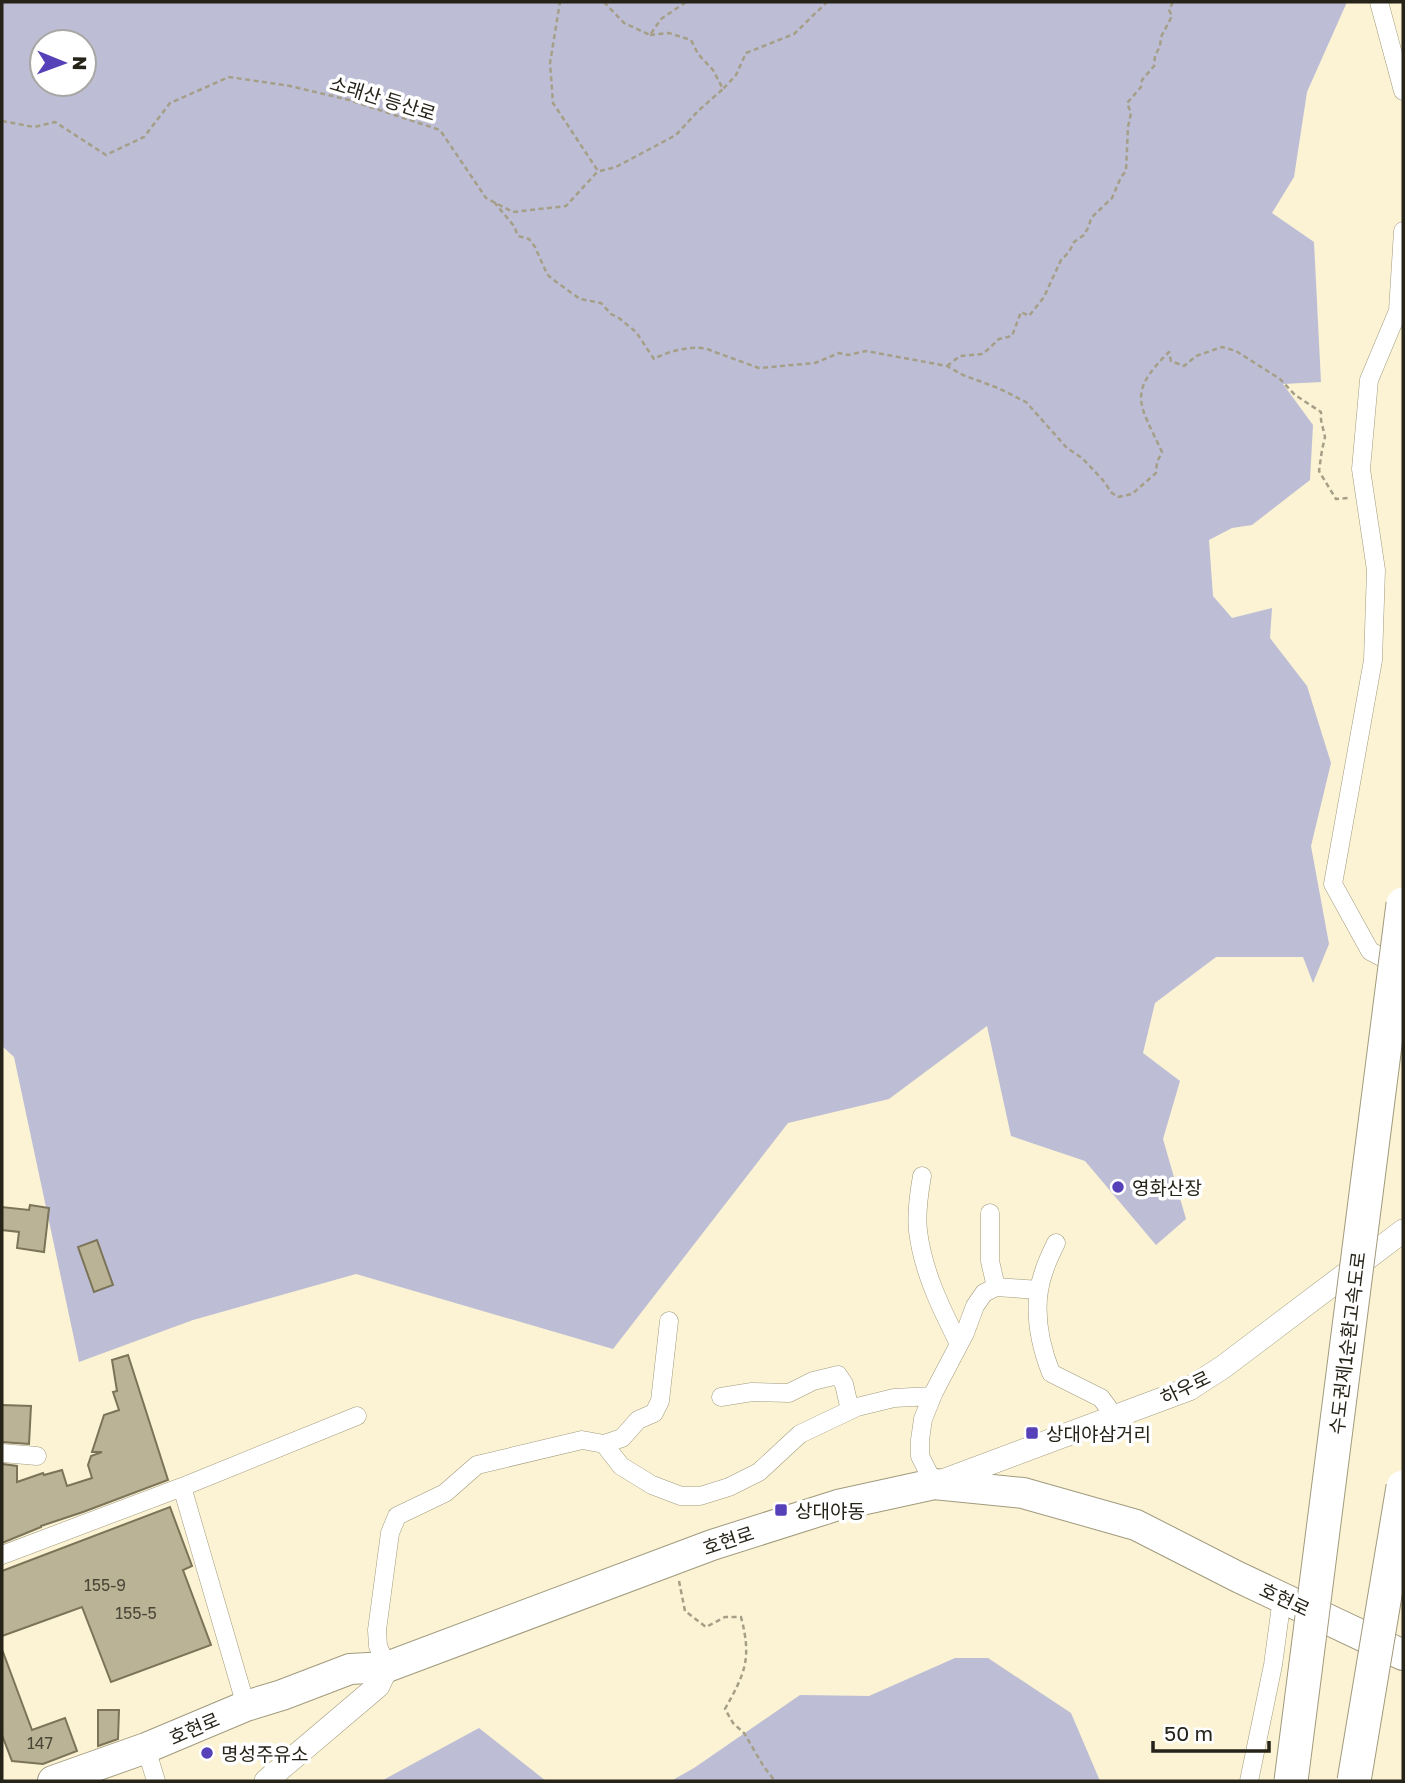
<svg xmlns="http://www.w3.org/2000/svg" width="1405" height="1783" font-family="'Golos Text','Noto Sans KR',sans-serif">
  <rect width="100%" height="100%" fill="#fbf3d4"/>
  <path fill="#bdbdd5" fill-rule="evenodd" d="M2,2H1347L1307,92L1294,177L1272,213L1314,242L1321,382L1283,384L1313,425L1310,480L1252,525L1232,528L1209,540L1213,596L1232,618L1272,608L1270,638L1307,686L1331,763L1311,846L1329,944L1313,983L1303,957H1216L1155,1003L1143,1053L1180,1081L1163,1139L1186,1219L1156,1245L1085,1161L1011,1136L987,1026L889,1099L788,1123L613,1349L356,1274L193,1320L79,1362L14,1057L2,1046ZM42,42H84V84H42Z
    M955,1658H988L1071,1713L1100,1781H671L694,1768L800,1695L869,1696Z
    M479,1728L546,1781H383L385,1779Z"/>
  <path fill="#bab395" stroke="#7b7458" stroke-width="2" d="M30,1205L49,1208L44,1252L17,1248L19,1232L2,1230V1207L29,1210Z
    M97,1240L113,1285L94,1292L78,1247Z
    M128,1355L168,1480L83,1512L41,1526V1527L2,1543V1464L17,1466V1482L43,1473L44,1475L62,1470L67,1486L92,1478L88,1465L91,1456L102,1452H92L104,1415L119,1410L113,1392L117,1391L112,1360Z
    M2,1405L31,1406L29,1444L2,1442Z
    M170,1507L192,1566L183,1570L211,1645L111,1682L82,1607L2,1636V1571Z
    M3,1652L32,1730L65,1718L77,1751L43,1764L12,1761L2,1735V1653Z
    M98,1710H119L118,1739L98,1746Z"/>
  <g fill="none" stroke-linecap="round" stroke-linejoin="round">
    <g stroke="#a19a7d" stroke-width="19">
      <path id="minor" d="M1379,2L1403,91
        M1400,967L1370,951L1333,884L1373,660L1376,570L1361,469L1369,380L1398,311L1403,231
        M922,1176C919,1193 916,1213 918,1231C923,1272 941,1308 959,1344
        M990,1213V1261L996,1287
        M1056,1243C1051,1253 1046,1264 1043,1274C1032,1307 1039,1342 1051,1373L1101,1398L1115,1417
        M721,1397L752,1392L789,1393L813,1381L838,1375L844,1384L850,1410
        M604,1444L622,1438L638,1420L654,1413L660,1401L669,1321
        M2,1453L37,1456
        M934,1484L920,1456V1440L923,1419L934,1392L965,1333L975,1306L984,1293L996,1287L1039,1290
        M182,1487L357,1416
        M2,1555L182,1487L246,1706
        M387,1667L378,1646L377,1630L390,1533L397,1516L445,1493L477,1465L582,1440L604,1444L621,1466L652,1485L681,1496H700L729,1487L759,1472L800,1434L857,1407L894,1398L932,1396
        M146,1748L156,1781
        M1249,1781L1273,1665L1282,1598"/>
    </g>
    <g stroke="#a19a7d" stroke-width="24">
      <path id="tertiary" d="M937,1483L1189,1389L1223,1367L1403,1231
        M266,1781L378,1686L387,1667"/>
    </g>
    <g stroke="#a19a7d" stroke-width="32">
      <path id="primary" d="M53,1781L146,1748L246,1706L282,1695L350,1669L387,1667L712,1545L838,1505L934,1484L1023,1493L1136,1525L1238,1577L1403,1655"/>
    </g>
    <path stroke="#a59f88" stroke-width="2.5" stroke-dasharray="5 3.5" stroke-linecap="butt" d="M604,2L624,23L650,35L661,19L686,2
      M650,35L669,33L691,40L698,54L713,70L723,89L736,75L746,53L794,34L827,2
      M2,121L34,127L55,122L106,155L144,137L170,103L229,77L290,86L349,100L440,130L486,198L513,212L566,206L598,171L553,103L550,63L560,2
      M600,171L616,167L676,135L698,111L723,89
      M494,202L514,226L518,236L529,239L535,247L547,274L551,278L580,299L601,303L611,314L619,318L636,332L654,359C668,351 698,343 712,351L759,368L815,363L839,353L848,355L866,351L947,366L963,375L998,388L1026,402L1067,448L1082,458L1102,479L1112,493L1118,497L1132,494L1156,473L1157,462L1162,452C1140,404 1126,394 1169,352L1171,361L1184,366L1196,356L1222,347L1236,351L1280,379L1295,395L1321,412V420L1325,437L1322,450L1319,471L1336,499L1348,498
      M947,366L960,356L983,354L999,339L1012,336L1021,312L1029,316L1044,297L1061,260L1069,252L1074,242L1084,235L1089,226L1091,218L1112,198L1121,177L1126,171L1128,127L1131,113L1127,103L1141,87L1142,80L1154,66L1155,56L1160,46L1161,37L1172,16L1169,10L1173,2
      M679,1581L685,1611L706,1627L725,1617H741C752,1659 745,1673 725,1709L733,1723L744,1733L764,1767L775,1781"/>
    <use href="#minor" stroke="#fff" stroke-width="18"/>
    <use href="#tertiary" stroke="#fff" stroke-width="23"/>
    <use href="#primary" stroke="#fff" stroke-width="30"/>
    <g stroke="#a19a7d" stroke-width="35" stroke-linecap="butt">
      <path id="motorway-bridge" d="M1291,1781L1403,904
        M1354,1781L1403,1487"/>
    </g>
    <use href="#motorway-bridge" stroke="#fff" stroke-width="33"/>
  </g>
  <g fill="#5741b9" stroke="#fff" stroke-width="2.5">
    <circle cx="1118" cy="1187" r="7"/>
    <rect x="1025" y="1426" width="14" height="14" rx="3.5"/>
    <rect x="774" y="1503" width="14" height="14" rx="3.5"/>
    <circle cx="207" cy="1753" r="7"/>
  </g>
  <g text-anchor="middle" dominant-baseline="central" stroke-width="7" stroke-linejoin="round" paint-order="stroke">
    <g font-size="16" fill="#4b4737">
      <text x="105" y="1585">155-9</text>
      <text x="136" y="1613">155-5</text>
      <text x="40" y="1743">147</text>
    </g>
    <g font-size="19" fill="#262318" stroke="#fff">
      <text transform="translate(383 98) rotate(17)">소래산 등산로</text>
      <text transform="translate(1347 1343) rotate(-83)">수도권제1순환고속도로</text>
      <text transform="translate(1185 1387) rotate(-26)">하우로</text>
      <text transform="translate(728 1540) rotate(-18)">호현로</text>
      <text transform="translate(1285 1599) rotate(25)">호현로</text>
      <text transform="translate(194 1728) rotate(-23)">호현로</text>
    </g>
    <g font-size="19" fill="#262318" stroke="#fff" text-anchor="start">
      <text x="1132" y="1187">영화산장</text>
      <text x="1046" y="1433">상대야삼거리</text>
      <text x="795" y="1510">상대야동</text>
      <text x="221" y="1753">명성주유소</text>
    </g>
  </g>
  <rect width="1405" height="1783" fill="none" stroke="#262318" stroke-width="7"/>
  <g transform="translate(63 63) rotate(91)"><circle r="33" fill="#ffffff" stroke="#a8a7a3" stroke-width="2"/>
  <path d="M0-5L12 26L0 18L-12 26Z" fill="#5741b9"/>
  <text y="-10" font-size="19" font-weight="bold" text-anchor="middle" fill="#262318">N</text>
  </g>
  <path d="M1153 1741v10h116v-10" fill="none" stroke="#262318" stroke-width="3.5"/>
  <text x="1164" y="1741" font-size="21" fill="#262318" stroke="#ffffff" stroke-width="5" paint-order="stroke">50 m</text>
</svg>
